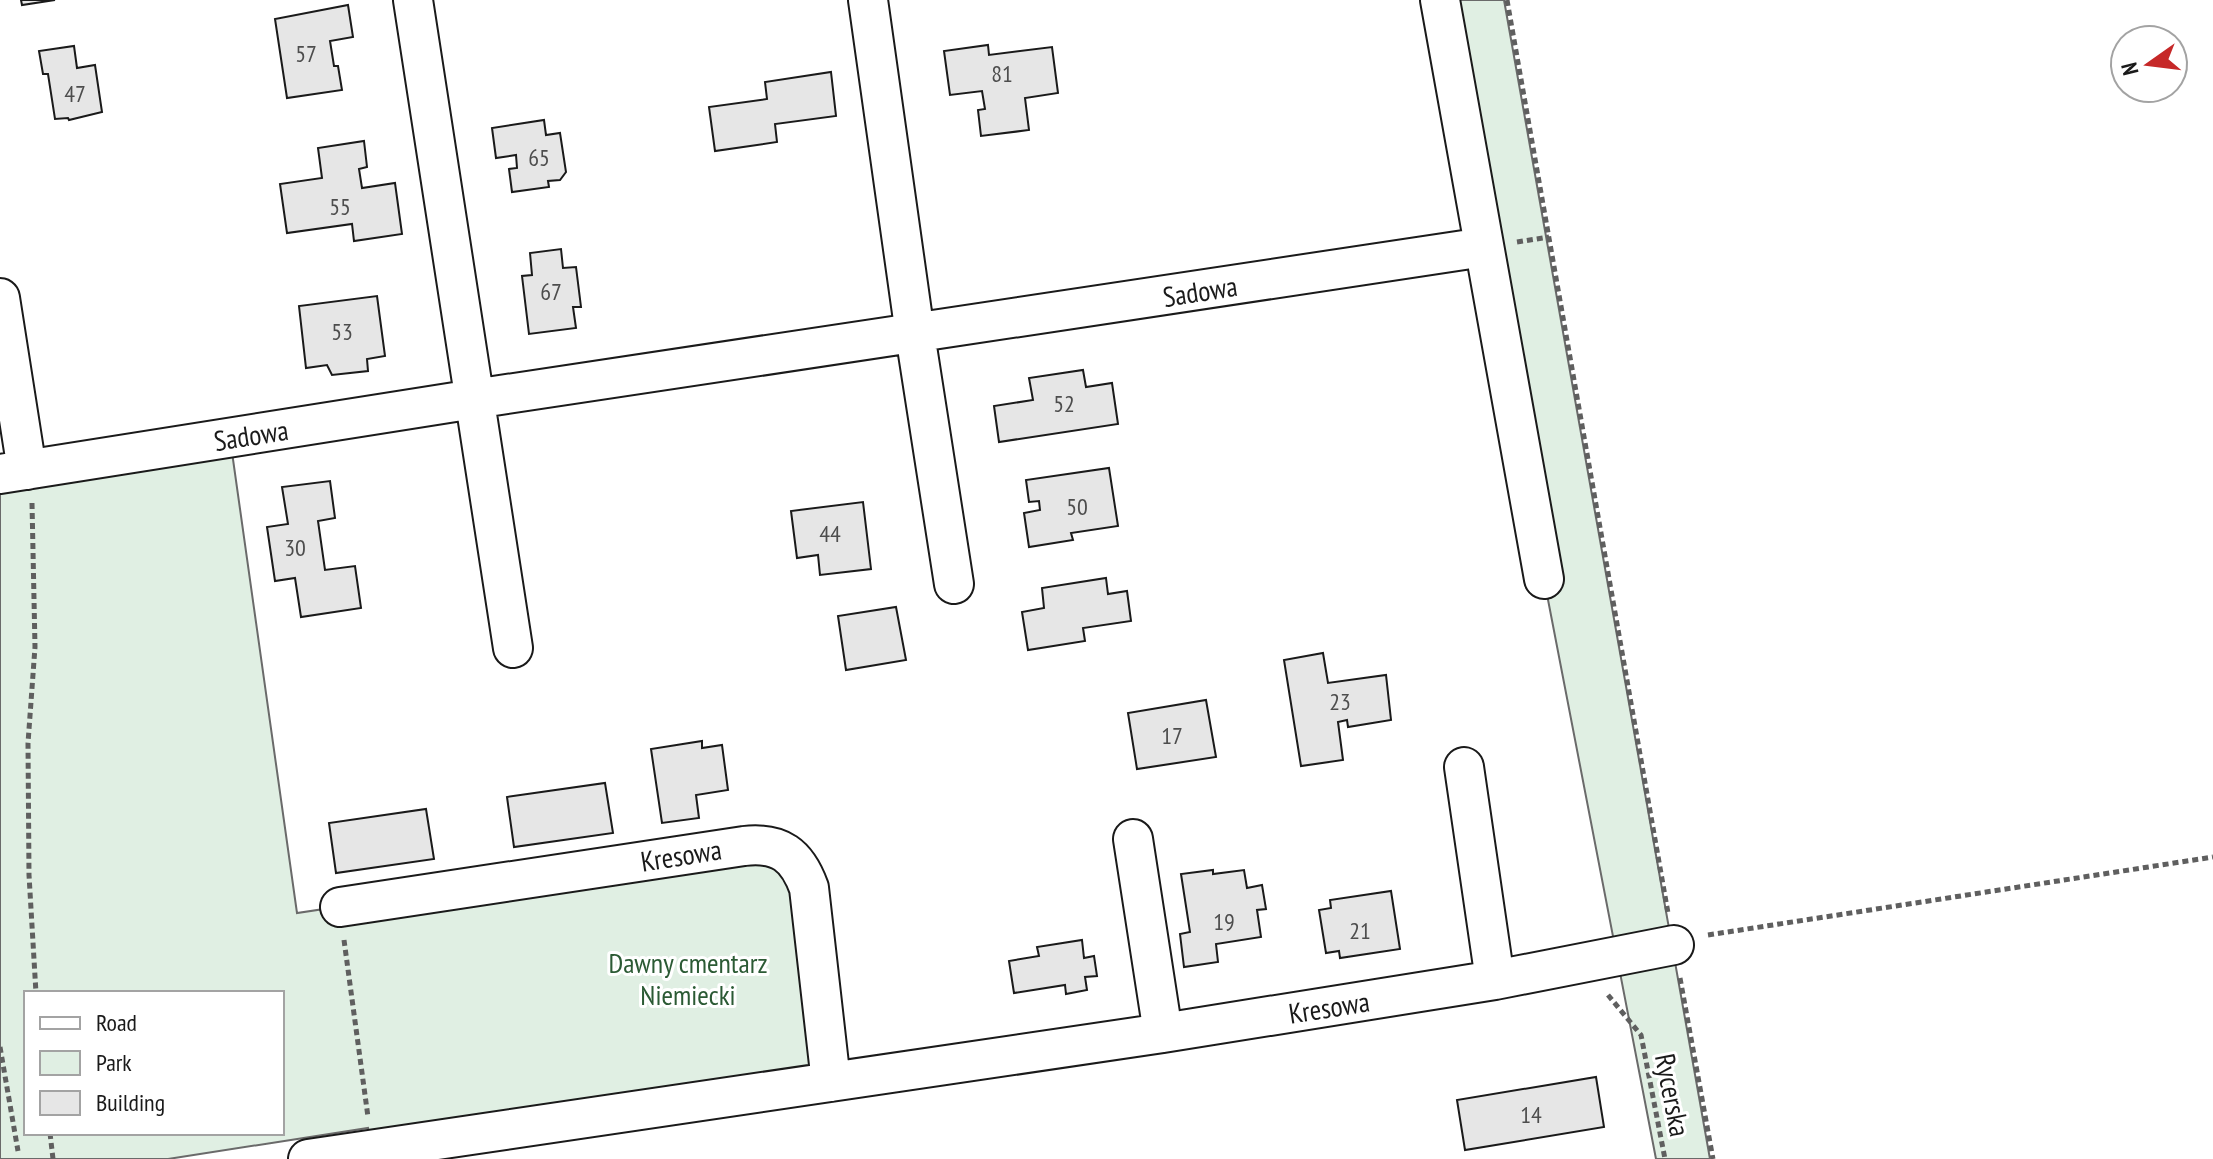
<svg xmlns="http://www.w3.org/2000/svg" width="2213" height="1159" font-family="'PT Sans Narrow',sans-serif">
  <rect width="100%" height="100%" fill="#fff"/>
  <path fill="#e0efe3" stroke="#6a6a6a" stroke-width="2" fill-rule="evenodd" d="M1440,0H1504L1710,1159H1656L1544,579Z
    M230,438L297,913L744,846L793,858L831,1082L372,1150L368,1128L168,1159H0V474ZM26,993H282V1133H26Z"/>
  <path fill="#e6e6e6" stroke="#1a1a1a" stroke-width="2" d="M21,0H55L22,5Z
    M348,5L353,37L330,41L334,66H338L342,90L287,98L275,19Z
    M988,45L989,55L1052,47L1058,93L1025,98L1029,130L981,136L978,110L985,109L982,91L950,95L944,51Z
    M74,46L77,68L95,65L102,112L69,120L68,118L55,119L48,74H43L39,51Z
    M831,72L836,116L775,124L777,142L715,151L709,107L767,99L765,82Z
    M544,120L546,135L560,133L566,172L560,180L548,181L549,187L512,192L509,169L517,168L516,155L496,158L492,128Z
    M364,141L367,167L359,169L362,188L395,183L402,234L354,241L352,224L287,233L280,184L322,178L318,148Z
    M561,249L563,268L576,267L581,307H573L576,328L529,334L522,276L532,275L530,253Z
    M377,296L385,356L367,359L368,371L332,375L327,365L306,368L299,306Z
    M1083,370L1086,387L1112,383L1118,424L999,442L994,406L1033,400L1029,378Z
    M1109,468L1118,526L1071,533L1073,540L1029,547L1024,513L1040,510L1039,501L1029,502L1026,480Z
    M330,481L335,518L318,521L325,570L355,566L361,608L301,617L295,578L275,581L267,527L288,524L282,487Z
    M863,502L871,569L820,575L818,555L797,558L791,511Z
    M1106,578L1108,594L1127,591L1131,621L1083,628L1085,641L1028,650L1022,612L1044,608L1042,588Z
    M896,607L906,660L846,670L838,616Z
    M1323,653L1328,683L1386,675L1391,720L1348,727L1347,720L1338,722L1343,760L1301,766L1284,660Z
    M1206,700L1216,757L1137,769L1128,713Z
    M702,741V748L722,745L728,790L696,795L699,818L662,823L651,749Z
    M605,783L613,833L514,847L507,797Z
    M426,809L434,859L336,873L329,823Z
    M1213,870V874L1244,870L1247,888L1262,885L1266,909L1257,910L1261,937L1216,944L1218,962L1184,967L1180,934L1190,932L1181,874Z
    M1391,891L1400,949L1340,958L1339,951L1326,953L1319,910L1331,908L1330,900Z
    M1082,940L1084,958L1094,956L1097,976L1085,977L1087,990L1066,994L1065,985L1014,993L1009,961L1039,956L1037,947Z
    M1596,1077L1604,1127L1465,1150L1457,1100Z"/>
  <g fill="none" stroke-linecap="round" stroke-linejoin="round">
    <g stroke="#1a1a1a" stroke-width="42">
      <path id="minor" d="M413,0L513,648
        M868,0L915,334L954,584
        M1440,0L1544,579
        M0,298L27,470
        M0,474L474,399L1484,247
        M1464,767L1495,980
        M1133,839L1163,1033
        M340,907L744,846C780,842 797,855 809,888L831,1082
        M308,1159L1163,1033L1495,980L1674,945"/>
    </g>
    <path stroke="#5f5f5f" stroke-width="5" stroke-dasharray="6 4" stroke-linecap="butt" d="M1507,0L1668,913
      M1517,242L1549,237
      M32,503L35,647L28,743L29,875L36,993
      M1708,935L2213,857
      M344,940L368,1117
      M1680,978L1713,1159
      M1608,995L1641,1035L1665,1159
      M0,1047L18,1151
      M50,1133L53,1159"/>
    <use href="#minor" stroke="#fff" stroke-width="38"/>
  </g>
  <g text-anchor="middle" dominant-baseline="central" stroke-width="6" stroke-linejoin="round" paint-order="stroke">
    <g font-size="24" fill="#4d4d4d">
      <text x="306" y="53">57</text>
      <text x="1002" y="73">81</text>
      <text x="75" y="93">47</text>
      <text x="539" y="157">65</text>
      <text x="340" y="206">55</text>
      <text x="551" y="291">67</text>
      <text x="342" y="331">53</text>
      <text x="1064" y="403">52</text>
      <text x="1077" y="506">50</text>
      <text x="830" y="533">44</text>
      <text x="295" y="547">30</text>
      <text x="1340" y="701">23</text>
      <text x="1172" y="735">17</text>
      <text x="1224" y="921">19</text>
      <text x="1360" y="930">21</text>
      <text x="1531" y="1114">14</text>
    </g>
    <g font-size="28" fill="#1a1a1a" stroke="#fff">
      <text transform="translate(1200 291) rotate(-9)">Sadowa</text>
      <text transform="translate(251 435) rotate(-9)">Sadowa</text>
      <text transform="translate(681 855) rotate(-9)">Kresowa</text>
      <text transform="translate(1329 1007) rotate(-9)">Kresowa</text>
      <text transform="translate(1673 1095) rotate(79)">Rycerska</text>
    </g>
    <g font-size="28" fill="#2b5a34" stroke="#fff">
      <text x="688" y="962">Dawny cmentarz<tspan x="688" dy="32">Niemiecki</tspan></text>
    </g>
  </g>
  <rect x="24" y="991" width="260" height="144" fill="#ffffff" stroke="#a3a3a3" stroke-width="2"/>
  <rect x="40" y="1017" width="40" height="12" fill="#ffffff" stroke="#a3a3a3" stroke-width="2"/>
  <text x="96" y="1031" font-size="24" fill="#1a1a1a">Road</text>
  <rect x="40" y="1051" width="40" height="24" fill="#e0efe3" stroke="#a3a3a3" stroke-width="2"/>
  <text x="96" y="1071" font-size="24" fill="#1a1a1a">Park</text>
  <rect x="40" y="1091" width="40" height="24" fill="#e6e6e6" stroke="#a3a3a3" stroke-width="2"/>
  <text x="96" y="1111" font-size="24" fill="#1a1a1a">Building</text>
  <g transform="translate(2149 64) rotate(256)"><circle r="38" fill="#ffffff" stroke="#a3a3a3" stroke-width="2"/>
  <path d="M0-6L14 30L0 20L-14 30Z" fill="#c62828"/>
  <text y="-12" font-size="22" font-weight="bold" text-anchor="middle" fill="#1a1a1a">N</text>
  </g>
</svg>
